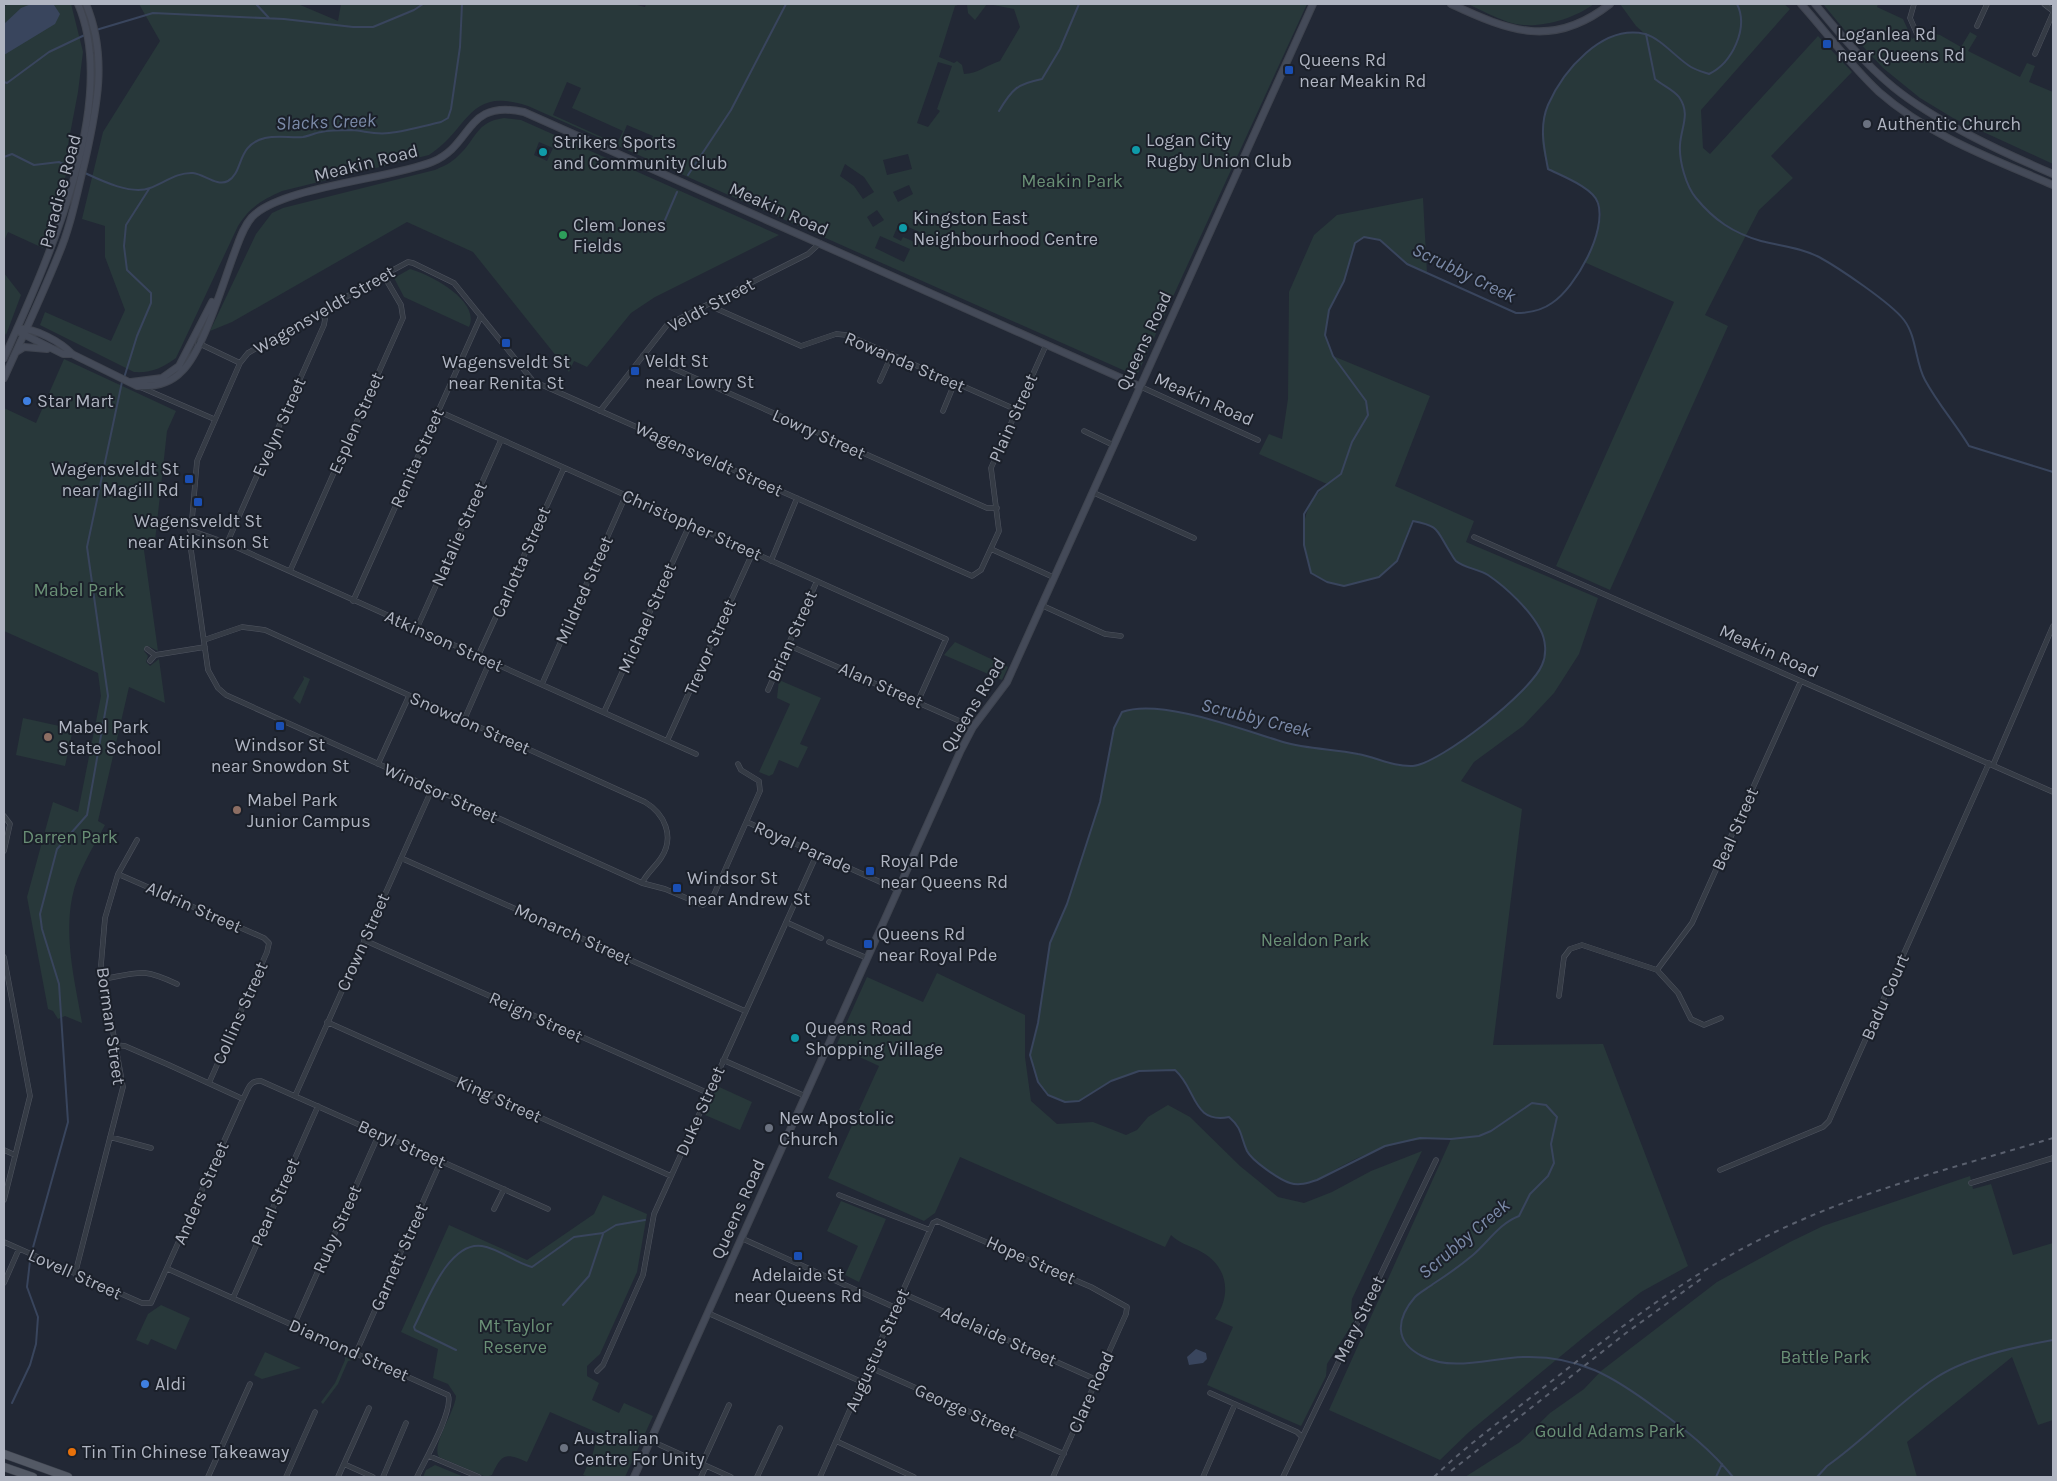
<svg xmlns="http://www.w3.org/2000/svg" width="2057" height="1481" font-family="Karla,sans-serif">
  <rect width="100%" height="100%" fill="#222835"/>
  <path fill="#28383a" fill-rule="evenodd" d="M8,4H71L83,52L78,92L67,150L66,175L43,248L8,232L4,241V7Z
    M139,4H298L338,21L341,4H633L645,7L646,4H961L955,6L939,57L954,63L957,61L962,65L964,74C977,74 987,65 1000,61L1020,27L1014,9L988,4H1307L1138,373L1132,374L528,106C467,86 470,129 429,155L282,191C262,200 250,207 238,226L176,358C162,368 152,373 134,372L40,325L45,312L111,341L125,310L105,257V226L82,219L103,132L160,41ZM938,62L952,66L937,109L940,111L928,127L917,123ZM567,82L581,88L572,108L623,131L617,144L553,115ZM627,125L653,136L646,151L621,139ZM908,154L912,169L887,175L883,160ZM845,164L864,177L874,192L863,199L854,186L840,176ZM909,185L913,194L898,202L893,192ZM877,210L884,220L873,227L867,217ZM899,223L922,233L917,243L903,237L901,241L893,237ZM880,236L910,249L904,262L875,248Z
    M963,4H987L975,20L968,13L967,5Z
    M1468,4H1594C1572,20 1534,31 1508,22C1494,17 1481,10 1468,4Z
    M1620,4H1784L1790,9L1701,110L1703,148L1710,154L1818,36L1852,72L1771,156L1793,178L1759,210L1705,315L1728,326L1610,590L1556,566L1674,302L1584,262C1595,241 1614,205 1586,189C1574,181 1561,176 1548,169C1546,160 1542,149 1542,139C1541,99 1582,41 1622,33C1629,31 1638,34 1645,34L1636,26Z
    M1823,4H1878L1877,7L1903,19L1912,39L1925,32L1940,35L1961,47L1970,32L1977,36L1968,51L2020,77L2027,63L2035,66L2029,82L2053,92V164L1953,118L1920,98L1883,68L1856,39H1852Z
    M504,118L521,120L779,235L655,297L631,313L587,367L574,361L569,372L473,252L407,222L232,322L210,331L256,234L272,213L283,208L435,170C444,166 451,163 458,156C477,139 475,122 504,118ZM539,142L553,148L547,161L534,155Z
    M1423,198L1427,273L1407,264L1380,240L1364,237L1355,243L1344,281L1329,310L1325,335L1333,356L1430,396L1395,486L1474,521L1466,542L1598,598L1579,654L1554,693L1523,726L1474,762L1461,781L1522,809L1493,1045L1603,1044L1688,1266L1641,1292L1590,1332L1469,1432L1440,1460L1329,1410L1451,1139C1398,1136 1361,1154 1317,1180C1309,1183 1299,1186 1290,1183C1280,1180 1252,1161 1247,1151C1240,1137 1243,1129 1229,1117C1191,1123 1198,1090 1175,1070L1139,1071L1111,1081L1079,1101L1065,1102L1048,1095L1038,1082L1030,1055L1038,1023L1050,943L1067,904L1100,802L1114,728L1122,712C1161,698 1243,730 1283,742C1307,749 1333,749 1358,754C1376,757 1393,768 1413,766C1441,763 1531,692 1542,665C1547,654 1546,639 1540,629C1529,609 1507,587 1487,575C1479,569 1464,568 1456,561C1454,559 1452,554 1450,552C1437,531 1440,525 1412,521L1397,561L1379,577L1344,586L1327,582L1311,573C1301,537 1297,511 1327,484L1259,454L1269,434L1282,439L1288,399L1289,292L1314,235L1337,215Z
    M410,269C431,275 481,301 469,327L404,297L394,278Z
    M4,273L21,295L6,335L4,332Z
    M64,359L176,411L167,431L155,541L143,543L158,651L148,646L144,651L148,656L146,662L150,666L159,659L165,703L129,687L98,821L105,825C93,848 77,872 72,898C64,940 75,982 82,1023L65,1016L58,1019L53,1011L48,1009L27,897L53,802L78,812L101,696L98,673L4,631V408L36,423Z
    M955,642L1008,667L1002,680L944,655Z
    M303,676L310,679L300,704L293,698L304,679Z
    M779,680L821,698L800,744L808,747L798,768L779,760L773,774L769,776L759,772L790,704L777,698Z
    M23,718L73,729L65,766L16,755Z
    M937,973L1025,1015V1057L1031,1101L1057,1124L1093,1122L1126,1135L1137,1130L1148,1117L1168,1105L1190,1117L1240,1166L1278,1197L1304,1203L1332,1192L1371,1171L1422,1151L1352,1299L1351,1310L1354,1321L1327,1364L1326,1376L1301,1426L1207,1385L1233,1327L1215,1319C1233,1293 1227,1264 1198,1250C1188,1245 1179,1243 1171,1235L1165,1247L960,1157L935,1213L924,1221L828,1178L879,1066L836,1046L867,977L923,1002Z
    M717,1086L752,1102L740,1130L705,1115Z
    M1970,1176L1973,1189L1991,1184L2013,1255L2053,1243V1420L2038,1425L2012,1357L1907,1442L1917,1477H1465L1520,1442L1550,1413L1584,1389L1601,1371L1717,1282L1790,1242L1823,1226Z
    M603,1195L647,1214L637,1272L600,1354L587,1366V1376L599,1383L592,1400L619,1413L624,1403L653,1416L625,1477H589L583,1475L593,1453L598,1433L550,1412L527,1462C506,1453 502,1453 492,1475L486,1477L439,1457C431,1445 455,1412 456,1396L448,1384L433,1378L438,1349L401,1332L449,1225L527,1260L594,1214Z
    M841,1201L886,1219L859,1282L845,1275L858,1246L827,1231Z
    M161,1305L190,1318L176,1350L151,1339L148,1345L136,1340L148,1314Z
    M265,1352L301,1368L262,1379L254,1375Z
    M345,1357L352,1360L348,1361L338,1384L323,1404L321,1402L335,1383L345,1360Z
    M435,1465L464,1477H423L426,1470Z"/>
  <path fill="#39455d" d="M31,4L54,5L60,14L55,24L4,55V24L21,8Z
    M1196,1349L1206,1353L1207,1359L1203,1363L1189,1365L1187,1357Z"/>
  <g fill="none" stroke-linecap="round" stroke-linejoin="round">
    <path stroke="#39455d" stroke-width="2" d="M256,4L269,18
      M96,30L153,13L284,19L353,27H373L414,10L423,4
      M1646,34L1655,79C1662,85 1674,90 1679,97C1691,114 1681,127 1680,145C1679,161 1686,186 1696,198C1714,220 1733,233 1761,241C1780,246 1800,247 1819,257C1839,268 1891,303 1904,320C1917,337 1915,362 1925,380C1938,404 1955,423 1969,446L2053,472
      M4,82L7,83L49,52L91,32
      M999,111C1012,89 1017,84 1042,79L1060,49L1079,4
      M4,157L12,154L34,165L59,162L74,169
      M85,173C102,181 131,195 150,188C164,183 177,172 193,173C204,174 217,187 228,181C244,172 236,145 265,138C278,135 291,138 303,137C309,136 315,133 321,132C330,130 342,130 352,130C365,131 375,135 389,133C406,131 424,126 441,122L448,118L451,109L460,47L462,4
      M688,175L731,110L786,4
      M662,227L677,192
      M124,378L137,336L151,303V293L127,270L124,246L126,225L149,189
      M32,1251L68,1122L59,984L42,929L40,914L57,849L87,815L108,696L87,547L122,382
      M563,1305L589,1276L603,1234
      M456,1350L415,1330L414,1327C426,1304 448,1241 482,1246C500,1249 515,1263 532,1267L574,1237L603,1233L616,1225L645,1220
      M12,1403L30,1365L36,1344L38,1317L27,1287L30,1261
      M1716,1477L1722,1464
      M1733,1477C1711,1450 1686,1430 1657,1409C1614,1377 1579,1355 1523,1357C1490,1358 1453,1372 1422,1356C1394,1342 1396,1319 1415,1297C1420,1292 1428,1288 1433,1284C1447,1275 1461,1265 1473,1255C1488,1242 1500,1223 1519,1216L1530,1194L1548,1176L1554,1163L1551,1144L1557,1117L1546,1105L1532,1103L1491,1131L1479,1136L1451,1139L1420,1138L1385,1146L1317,1180C1308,1183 1299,1186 1290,1183C1280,1180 1252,1161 1247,1151C1240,1136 1243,1129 1229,1117C1192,1124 1197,1089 1175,1070L1139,1071L1111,1081L1079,1101L1065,1102L1048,1095L1038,1082L1030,1055L1038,1023L1050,943L1067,904L1100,802L1114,728L1122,712C1161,698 1243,730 1283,742C1307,749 1333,749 1358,754C1376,757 1393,767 1413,766C1441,763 1531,692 1542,665C1547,654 1546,640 1540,629C1529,609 1507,588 1488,575C1479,569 1464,568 1456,561C1454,559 1452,555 1450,552C1436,530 1440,526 1413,521L1397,561L1379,577L1344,586L1327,582L1311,573L1304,545V514L1318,491L1341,474L1352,442L1368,415L1366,401L1333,356L1325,335L1329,310L1344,281L1355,243L1364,237L1380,240L1407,264L1516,313C1529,313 1541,311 1552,303C1576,287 1607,231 1598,203C1594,188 1562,176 1548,169C1544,148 1539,126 1548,105C1563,71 1602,24 1645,34C1662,39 1676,58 1691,67C1696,70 1703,72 1709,74C1732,63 1749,28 1737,4
      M1817,1477L1827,1466C1864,1440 1894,1407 1931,1381C1963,1358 2014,1347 2053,1340"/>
    <g stroke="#505560" stroke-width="5.5">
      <path id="street" d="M1914,4L1910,18L1917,34
        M2044,4L2053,11
        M1977,26L1987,4
        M2035,54L2053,13
        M713,302L717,309L801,346L836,334L847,335L1017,410
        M198,343L240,363
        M643,355L987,508H997
        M880,381L892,354
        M1139,386L1258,440
        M140,387L214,419
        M438,411L946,639L918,701
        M600,411L667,325L808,254L820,243
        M943,411L955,382
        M1084,431L1113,445
        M1092,492L1194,538
        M190,530L227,543L696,754
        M1474,537L2053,792
        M227,543L324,325L325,319L322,311
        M991,549L1053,577
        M771,561L797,498
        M290,571L403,318L401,305L384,276
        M353,601L481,316
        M1041,605L1105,634L1121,636
        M417,628L501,440
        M204,640L242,627L265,630L645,802C665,814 675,837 661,858C655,867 647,873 642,883
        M788,645L973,727
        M147,649L155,655L150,661
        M155,655L205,647
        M478,656L564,468
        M542,684L626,495
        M768,690L817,581
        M604,712L690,524
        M464,720L490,661
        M667,741L753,552
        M378,764L409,696
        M738,764L741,770L759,781L760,791L712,899L703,905L665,889L642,883L226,695L218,688L208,670L190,543L197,461L240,363L248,353L395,269L408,262L413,263L454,283L533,381L972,576L981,570L999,531L991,468L1046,345
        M1993,765L2053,626
        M4,816L10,824L4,851
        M747,822L898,890
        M401,858L745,1011
        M118,874L264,938L269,943L267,952L209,1083
        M786,922L821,938
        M364,940L708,1093
        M829,942L867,958
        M4,957L30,1096L4,1200
        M1657,970L1692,923L1801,681
        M104,979C141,972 142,968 177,984
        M1559,996L1564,957L1570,949L1582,945L1657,970L1678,993L1691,1019L1704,1025L1721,1018
        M327,1022L671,1176
        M116,1045L125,1046L169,1065L243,1099
        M723,1060L805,1096
        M295,1096L432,789
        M110,1137L151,1148
        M4,1150L15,1155
        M1720,1170L1823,1127L1829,1121L1989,763
        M1971,1183L2053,1158
        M839,1195L930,1230
        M494,1209L504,1189
        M741,1238L896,1308
        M4,1242L142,1303H151L243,1099C248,1090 249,1080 261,1081L548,1209
        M168,1269L448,1395C454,1410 424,1462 417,1477
        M75,1274L123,1087L101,965L105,918L118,874L137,840
        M4,1283L19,1249
        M902,1293L1097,1380
        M233,1298L318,1106
        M708,1313L862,1382
        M294,1325L379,1134
        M356,1353L441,1161
        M869,1367L1064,1454
        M597,1371L603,1365L643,1275L654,1214L817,854
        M1210,1393L1297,1432L1301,1436
        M836,1441L914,1477
        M660,1445L731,1477
        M429,1456L479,1477
        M344,1464L373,1477
        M702,1464L729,1405
        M208,1477L250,1384
        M286,1477L315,1412
        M338,1477L369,1408
        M383,1477L406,1423
        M701,1477L706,1466
        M757,1477L780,1428
        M820,1477L933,1223L937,1221L1091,1287L1127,1307L1126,1314L1053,1477
        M1203,1477L1235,1404
        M1283,1477L1436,1160"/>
    </g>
    <g stroke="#3f444f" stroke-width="8">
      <path id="secondary" d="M1451,4C1509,31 1553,49 1610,4
        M1801,4C1827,33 1850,65 1879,92C1929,136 1993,159 2053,185
        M1815,4C1839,33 1864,63 1893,87C1936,122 2002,152 2053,174
        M17,329C34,327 61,342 72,354L137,386C154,387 170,384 182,371C203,351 223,283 234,254C239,241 243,227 252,217C281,187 389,179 432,162C474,145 464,99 524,112L1139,386
        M21,333L63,354H72
        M16,352L24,347L47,349
        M4,358C45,266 121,103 78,4
        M4,378C22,338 41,298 58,256C71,226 77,193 85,161C97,108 108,56 86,4
        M131,382L162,378L179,366L212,302
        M634,1477L960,752L973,727L1007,682L1313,4"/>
    </g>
    <g stroke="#3f444f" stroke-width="9">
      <path id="primary" d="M4,1454L68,1477
        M4,1467L33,1477"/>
    </g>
    <use href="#street" stroke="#353b45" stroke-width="4.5"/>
    <use href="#secondary" stroke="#444a58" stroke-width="6"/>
    <use href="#primary" stroke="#535965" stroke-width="8"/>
    <path stroke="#5a606e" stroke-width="2" stroke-dasharray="5 5" stroke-linecap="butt" d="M1451,1471L1626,1333L1701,1279
      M1434,1477C1469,1443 1510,1414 1548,1384C1618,1329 1687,1275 1767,1236C1857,1191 1957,1167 2053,1138"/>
  </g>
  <g fill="#1a4fb4" stroke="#1b202a" stroke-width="2">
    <rect x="1822" y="39" width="10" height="10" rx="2.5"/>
    <rect x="1284" y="65" width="10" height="10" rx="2.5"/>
    <rect x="501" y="338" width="10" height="10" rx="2.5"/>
    <rect x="630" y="366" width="10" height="10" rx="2.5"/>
    <rect x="184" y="474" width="10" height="10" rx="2.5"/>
    <rect x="193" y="497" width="10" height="10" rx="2.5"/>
    <rect x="275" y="721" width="10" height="10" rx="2.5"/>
    <rect x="865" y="866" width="10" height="10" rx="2.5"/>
    <rect x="672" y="883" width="10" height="10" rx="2.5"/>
    <rect x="863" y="939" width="10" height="10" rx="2.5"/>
    <rect x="793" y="1251" width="10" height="10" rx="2.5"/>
  </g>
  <g fill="#6b7280" stroke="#1b202a" stroke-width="2">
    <circle cx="1867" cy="124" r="5"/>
    <circle cx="769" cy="1128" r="5"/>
    <circle cx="564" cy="1448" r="5"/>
  </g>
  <g fill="#0f9aa8" stroke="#1b202a" stroke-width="2">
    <circle cx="1136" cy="150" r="5"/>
    <circle cx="543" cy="152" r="5"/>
    <circle cx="903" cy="228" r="5"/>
    <circle cx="795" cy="1038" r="5"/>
  </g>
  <circle fill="#2e9e5b" stroke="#1b202a" stroke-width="2" cx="563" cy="235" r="5"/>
  <g fill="#3f7fe0" stroke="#1b202a" stroke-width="2">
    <circle cx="27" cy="401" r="5"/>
    <circle cx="145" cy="1384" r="5"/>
  </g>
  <g fill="#8d6e63" stroke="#1b202a" stroke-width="2">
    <circle cx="48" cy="737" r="5"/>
    <circle cx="237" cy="810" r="5"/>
  </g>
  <circle fill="#e8710a" stroke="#1b202a" stroke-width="2" cx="72" cy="1452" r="5"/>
  <g text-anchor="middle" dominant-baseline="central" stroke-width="4" stroke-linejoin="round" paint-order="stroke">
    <g font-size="18" fill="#b0b5c2" stroke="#1b202a" text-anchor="start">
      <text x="1837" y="34">Loganlea Rd<tspan x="1837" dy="21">near Queens Rd</tspan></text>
      <text x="1299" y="60">Queens Rd<tspan x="1299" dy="21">near Meakin Rd</tspan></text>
      <text x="1877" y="124">Authentic Church</text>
      <text x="1146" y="140">Logan City<tspan x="1146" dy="21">Rugby Union Club</tspan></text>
      <text x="553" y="142">Strikers Sports<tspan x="553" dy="21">and Community Club</tspan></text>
      <text x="913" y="218">Kingston East<tspan x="913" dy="21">Neighbourhood Centre</tspan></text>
      <text x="573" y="225">Clem Jones<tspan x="573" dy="21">Fields</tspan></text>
      <text x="645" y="361">Veldt St<tspan x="645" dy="21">near Lowry St</tspan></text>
      <text x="506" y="362" text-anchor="middle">Wagensveldt St<tspan x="506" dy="21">near Renita St</tspan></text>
      <text x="37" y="401">Star Mart</text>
      <text x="179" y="469" text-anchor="end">Wagensveldt St<tspan x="179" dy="21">near Magill Rd</tspan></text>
      <text x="198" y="521" text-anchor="middle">Wagensveldt St<tspan x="198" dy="21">near Atikinson St</tspan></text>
      <text x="58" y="727">Mabel Park<tspan x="58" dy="21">State School</tspan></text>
      <text x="280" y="745" text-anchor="middle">Windsor St<tspan x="280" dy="21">near Snowdon St</tspan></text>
      <text x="247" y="800">Mabel Park<tspan x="247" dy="21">Junior Campus</tspan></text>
      <text x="880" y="861">Royal Pde<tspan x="880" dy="21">near Queens Rd</tspan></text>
      <text x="687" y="878">Windsor St<tspan x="687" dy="21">near Andrew St</tspan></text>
      <text x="878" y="934">Queens Rd<tspan x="878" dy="21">near Royal Pde</tspan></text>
      <text x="805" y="1028">Queens Road<tspan x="805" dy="21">Shopping Village</tspan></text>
      <text x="779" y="1118">New Apostolic<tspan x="779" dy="21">Church</tspan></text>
      <text x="798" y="1275" text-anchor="middle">Adelaide St<tspan x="798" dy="21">near Queens Rd</tspan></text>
      <text x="155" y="1384">Aldi</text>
      <text x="574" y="1438">Australian<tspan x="574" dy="21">Centre For Unity</tspan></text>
      <text x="82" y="1452">Tin Tin Chinese Takeaway</text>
    </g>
    <g font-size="18" fill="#b0b5c2" stroke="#1b202a">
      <text transform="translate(366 163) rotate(-14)">Meakin Road</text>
      <text transform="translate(60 191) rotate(-75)">Paradise Road</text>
      <text transform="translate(779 209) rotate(24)">Meakin Road</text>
      <text transform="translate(711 305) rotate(-28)">Veldt Street</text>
      <text transform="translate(324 310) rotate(-30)">Wagensveldt Street</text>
      <text transform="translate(1144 341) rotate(-65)">Queens Road</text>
      <text transform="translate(905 362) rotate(23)">Rowanda Street</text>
      <text transform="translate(1204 399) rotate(24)">Meakin Road</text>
      <text transform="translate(1013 418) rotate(-66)">Plain Street</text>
      <text transform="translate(356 423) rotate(-66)">Esplen Street</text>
      <text transform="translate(279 427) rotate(-66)">Evelyn Street</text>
      <text transform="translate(819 434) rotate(24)">Lowry Street</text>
      <text transform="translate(417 458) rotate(-66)">Renita Street</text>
      <text transform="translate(709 459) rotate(24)">Wagensveldt Street</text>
      <text transform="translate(692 525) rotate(24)">Christopher Street</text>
      <text transform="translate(459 534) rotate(-66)">Natalie Street</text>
      <text transform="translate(521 562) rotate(-66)">Carlotta Street</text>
      <text transform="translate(584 590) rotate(-66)">Mildred Street</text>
      <text transform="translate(647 618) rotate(-66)">Michael Street</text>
      <text transform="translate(792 636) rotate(-66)">Brian Street</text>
      <text transform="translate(444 641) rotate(24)">Atkinson Street</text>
      <text transform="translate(710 647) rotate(-66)">Trevor Street</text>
      <text transform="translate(1769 651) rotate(24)">Meakin Road</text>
      <text transform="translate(881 685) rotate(24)">Alan Street</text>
      <text transform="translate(973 705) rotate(-59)">Queens Road</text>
      <text transform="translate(470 723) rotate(24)">Snowdon Street</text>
      <text transform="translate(441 793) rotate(24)">Windsor Street</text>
      <text transform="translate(1735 829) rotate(-66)">Beal Street</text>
      <text transform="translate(803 847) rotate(24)">Royal Parade</text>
      <text transform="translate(194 907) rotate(24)">Aldrin Street</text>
      <text transform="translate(573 934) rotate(24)">Monarch Street</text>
      <text transform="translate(363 942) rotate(-66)">Crown Street</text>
      <text transform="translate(1885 997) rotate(-66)">Badu Court</text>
      <text transform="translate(240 1013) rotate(-66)">Collins Street</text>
      <text transform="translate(536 1017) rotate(24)">Reign Street</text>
      <text transform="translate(111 1026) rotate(82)">Borman Street</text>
      <text transform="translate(499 1099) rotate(24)">King Street</text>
      <text transform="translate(700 1111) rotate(-66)">Duke Street</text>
      <text transform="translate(402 1144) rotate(24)">Beryl Street</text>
      <text transform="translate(201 1193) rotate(-66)">Anders Street</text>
      <text transform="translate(275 1202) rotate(-66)">Pearl Street</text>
      <text transform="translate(738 1209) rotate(-66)">Queens Road</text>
      <text transform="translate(337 1229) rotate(-66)">Ruby Street</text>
      <text transform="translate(399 1257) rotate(-66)">Garnett Street</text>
      <text transform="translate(1031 1260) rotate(24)">Hope Street</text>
      <text transform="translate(75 1274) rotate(24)">Lovell Street</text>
      <text transform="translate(1359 1319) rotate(-64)">Mary Street</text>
      <text transform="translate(999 1336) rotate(24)">Adelaide Street</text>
      <text transform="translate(349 1350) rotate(24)">Diamond Street</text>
      <text transform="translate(877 1350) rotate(-66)">Augustus Street</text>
      <text transform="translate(1091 1392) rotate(-66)">Clare Road</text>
      <text transform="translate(966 1411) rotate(24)">George Street</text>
    </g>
    <g font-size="18" fill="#6a9076" stroke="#1b202a">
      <text x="1072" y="181">Meakin Park</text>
      <text x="79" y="590">Mabel Park</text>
      <text x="70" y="837">Darren Park</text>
      <text x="1315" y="940">Nealdon Park</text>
      <text x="515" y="1326">Mt Taylor<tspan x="515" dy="21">Reserve</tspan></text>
      <text x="1825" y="1357">Battle Park</text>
      <text x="1610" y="1431">Gould Adams Park</text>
    </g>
    <g font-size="19" font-style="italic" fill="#7b8aa8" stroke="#1b202a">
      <text transform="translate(326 122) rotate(-2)">Slacks Creek</text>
      <text transform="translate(1464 273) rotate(26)">Scrubby Creek</text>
      <text transform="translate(1256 718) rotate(14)">Scrubby Creek</text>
      <text transform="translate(1464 1239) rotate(-40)">Scrubby Creek</text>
    </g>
  </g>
  <rect width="2057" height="1481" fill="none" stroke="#b0b5c2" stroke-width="10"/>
</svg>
